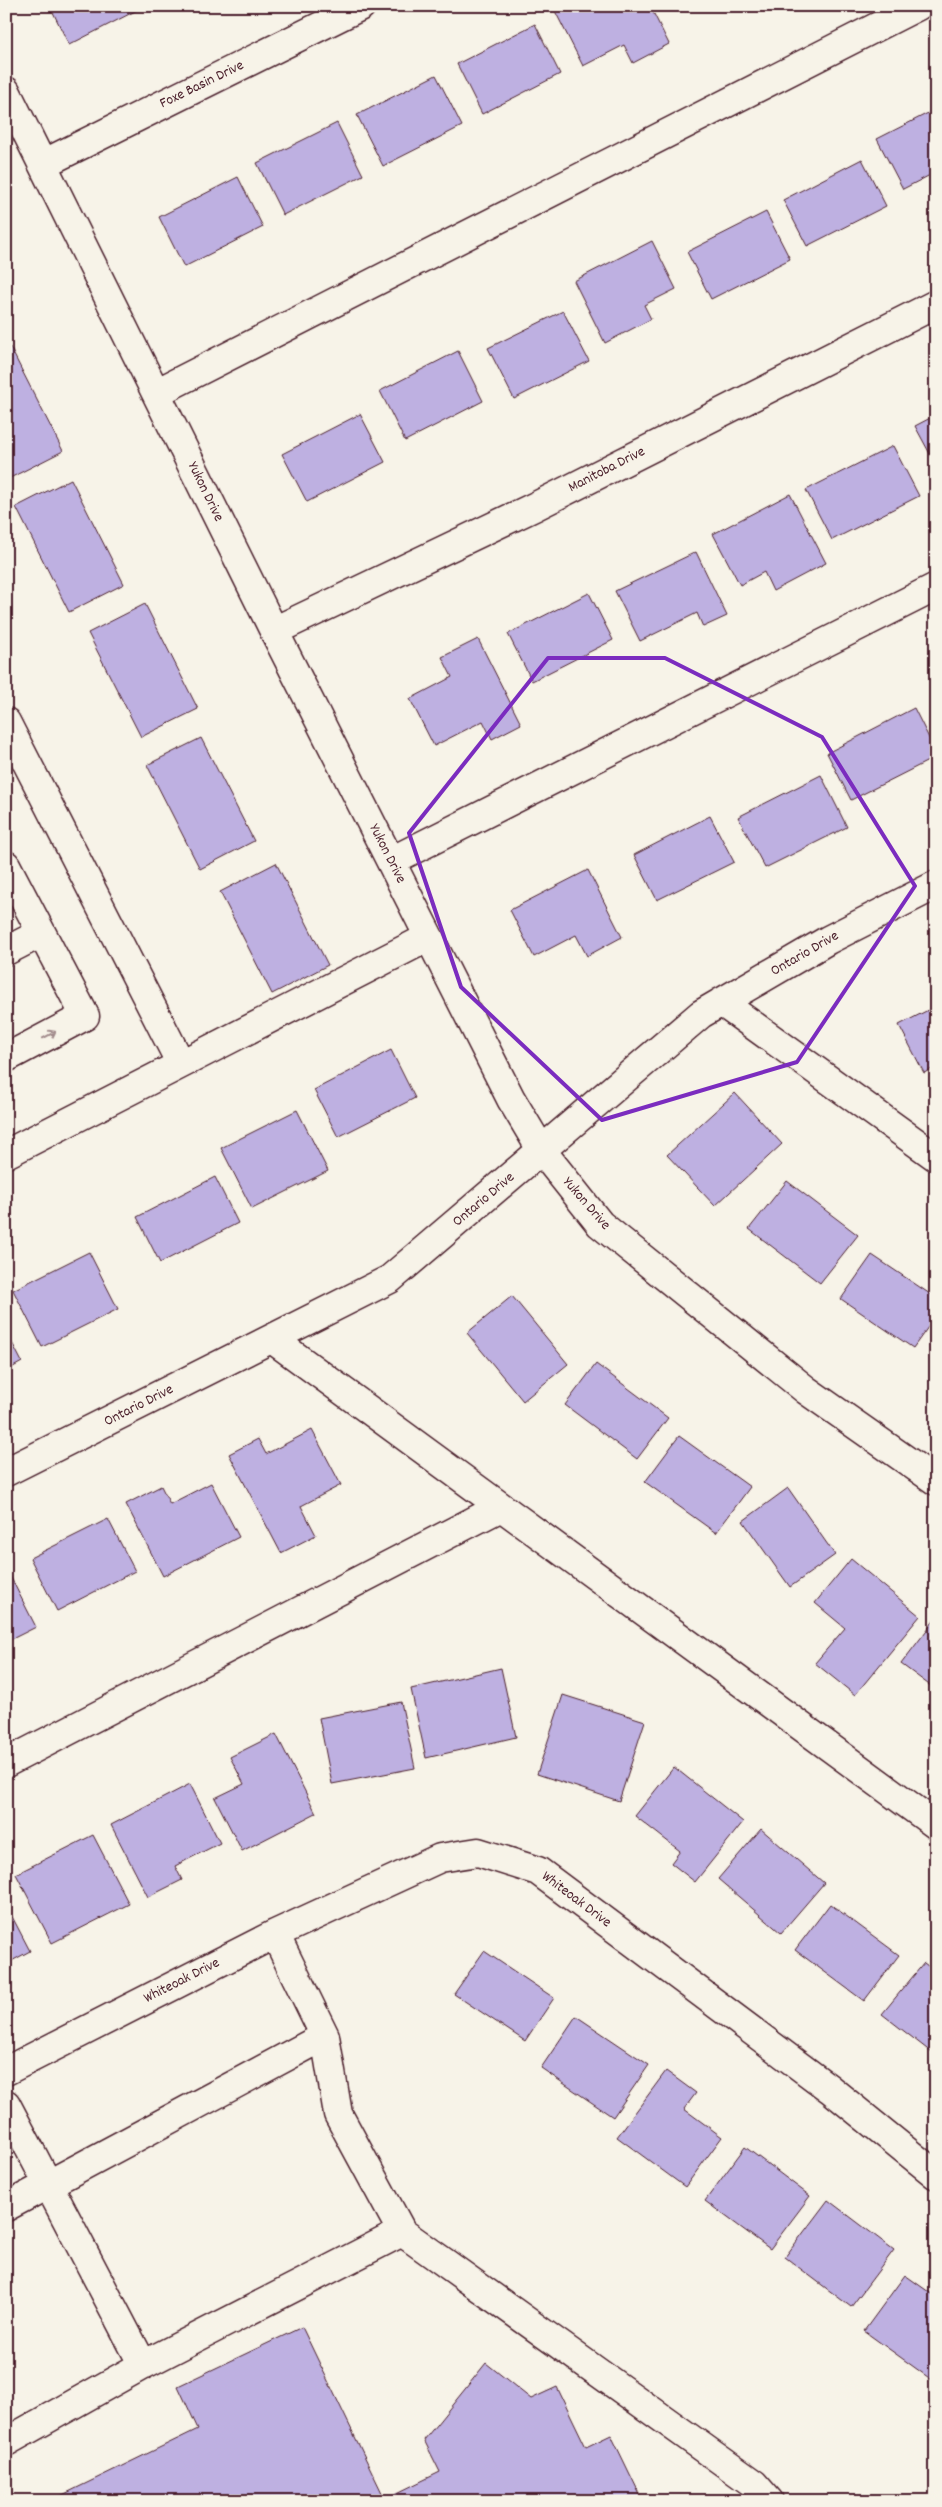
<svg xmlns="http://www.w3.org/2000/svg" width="942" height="2507" font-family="Dekko,sans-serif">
  <rect width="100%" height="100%" fill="#f7f3e8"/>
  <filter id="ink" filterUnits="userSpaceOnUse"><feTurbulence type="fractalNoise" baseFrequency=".02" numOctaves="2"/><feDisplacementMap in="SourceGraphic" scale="10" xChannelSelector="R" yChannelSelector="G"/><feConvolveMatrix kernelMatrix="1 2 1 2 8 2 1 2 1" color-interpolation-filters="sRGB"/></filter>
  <g filter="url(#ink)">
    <path fill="#beb0e1" stroke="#4a1f2b" d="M50,6H145L69,45Z
      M565,6H650L669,44L633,63L624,45L583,66L555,11Z
      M535,24L560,74L482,114L457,64Z
      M436,75L462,126L383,166L357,115Z
      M936,109V172L903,189L877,139Z
      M337,123L363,175L283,215L257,163Z
      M862,159L886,206L807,246L783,200Z
      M238,177L263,227L184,267L159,217Z
      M766,212L790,259L711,299L687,252Z
      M652,241L676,289L644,305L651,319L605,343L574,281Z
      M563,311L589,361L514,399L488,348Z
      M10,347L63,451L10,478L6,470V349Z
      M458,351L483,401L405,441L380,391Z
      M360,414L385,462L307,502L282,454Z
      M936,415V465L915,426Z
      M893,446L919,496L832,540L806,490Z
      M71,479L124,584L69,612L16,507Z
      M790,494L826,563L773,591L764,572L740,585L713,534Z
      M696,552L727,616L703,627L697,613L640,641L615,591Z
      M589,593L613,640L532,681L508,634Z
      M145,604L198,709L141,737L88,633Z
      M478,639L521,724L492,739L483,721L434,746L410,699L452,677L442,657Z
      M914,708L936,752V757L851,800L827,753Z
      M201,738L254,841L200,869L147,765Z
      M821,775L847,827L765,868L738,817Z
      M710,816L734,862L657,900L634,855Z
      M276,863L328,965L272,994L220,892Z
      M588,870L622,937L587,956L576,935L534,957L510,910Z
      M936,1006V1067L924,1073L899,1025Z
      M391,1050L415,1098L338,1137L314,1090Z
      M735,1093L782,1144L715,1206L667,1155Z
      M297,1110L328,1171L252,1209L221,1148Z
      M215,1177L238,1223L160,1263L137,1217Z
      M787,1181L858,1235L820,1283L749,1229Z
      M89,1252L118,1309L42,1347L13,1290Z
      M872,1255L936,1298V1316L913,1348L841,1299Z
      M512,1296L568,1364L523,1401L467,1333Z
      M6,1331L22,1362L6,1371Z
      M596,1364L668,1418L637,1459L565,1405Z
      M312,1430L341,1485L301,1506L316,1535L281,1553L229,1454L258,1439L266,1454Z
      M679,1436L750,1487L716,1533L645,1482Z
      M211,1483L239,1537L163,1576L126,1504L161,1486L170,1504Z
      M788,1488L835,1555L790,1587L743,1521Z
      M108,1519L135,1571L57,1611L30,1558Z
      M851,1559L920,1616L855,1695L815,1663L845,1628L815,1603Z
      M6,1568L36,1627L6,1642Z
      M936,1618V1690L901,1664Z
      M501,1668L516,1737L426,1758L411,1689Z
      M563,1695L645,1721L619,1801L537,1774Z
      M401,1702L415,1768L332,1784L319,1718Z
      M276,1734L316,1813L242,1851L215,1798L244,1784L230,1757Z
      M674,1767L743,1822L695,1882L671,1863L680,1851L635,1816Z
      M190,1784L220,1843L175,1866L182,1880L148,1897L111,1825Z
      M761,1829L824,1883L781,1933L718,1879Z
      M93,1835L129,1904L52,1943L16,1874Z
      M830,1904L899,1955L864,2001L795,1950Z
      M6,1905L30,1951L6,1964Z
      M484,1951L554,1998L525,2041L454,1994Z
      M924,1963L936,1972V2056L882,2014Z
      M576,2016L649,2065L613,2117L541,2068Z
      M666,2071L696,2093L684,2109L722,2137L685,2187L617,2137Z
      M745,2147L810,2196L770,2249L705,2201Z
      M828,2200L894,2250L851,2307L785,2257Z
      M905,2275L936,2297V2374L932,2380L864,2331Z
      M302,2327L385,2499L440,2472L424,2440L486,2363L531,2399L557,2387L586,2447L611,2435L643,2501H50L198,2429L178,2386Z"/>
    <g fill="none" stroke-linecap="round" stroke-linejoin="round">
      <g stroke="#4a1f2b" stroke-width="31">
        <path id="minor" d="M6,91L274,631L511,1099L542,1151L600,1224L806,1390L936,1481
          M43,164L361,6
          M156,393L918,6
          M274,631L536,506L936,304
          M6,722L181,1064
          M391,861L936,587
          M6,865L85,1016L6,1058
          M6,951L41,933
          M721,1002L936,1157
          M6,1154L429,937
          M272,1339L936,1825
          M6,1472L390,1279L701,1014L828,940L936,885
          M6,1763L501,1507
          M275,1934L325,2036L338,2114L402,2232L754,2484L769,2501
          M6,2071L275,1934L440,1858L478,1852L538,1871L830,2089L936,2175
          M6,2104L143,2365L6,2442
          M6,2207L325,2036
          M143,2365L402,2232"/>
      </g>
      <use href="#minor" stroke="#f7f3e8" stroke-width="28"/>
    </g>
    <defs><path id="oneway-shaft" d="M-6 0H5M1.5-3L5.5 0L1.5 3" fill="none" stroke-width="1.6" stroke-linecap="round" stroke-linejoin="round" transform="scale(1.25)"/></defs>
    <use stroke="#a0898a" href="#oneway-shaft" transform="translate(49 1035) rotate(-28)"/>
  </g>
  <path fill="none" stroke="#7b2cbf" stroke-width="4" stroke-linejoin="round" d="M548,658H665L822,737L915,886L797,1062L602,1120L461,987L409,833Z"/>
  <g text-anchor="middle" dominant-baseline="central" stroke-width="4.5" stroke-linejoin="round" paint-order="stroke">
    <g font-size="15" fill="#4a1f2b" stroke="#f7f3e8">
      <text transform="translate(202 85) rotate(-26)">Foxe Basin Drive</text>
      <text transform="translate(607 470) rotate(-27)">Manitoba Drive</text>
      <text transform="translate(205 492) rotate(64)">Yukon Drive</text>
      <text transform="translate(387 854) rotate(63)">Yukon Drive</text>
      <text transform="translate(805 954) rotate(-30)">Ontario Drive</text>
      <text transform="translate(484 1200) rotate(-40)">Ontario Drive</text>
      <text transform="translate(586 1204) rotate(49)">Yukon Drive</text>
      <text transform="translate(139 1406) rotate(-27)">Ontario Drive</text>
      <text transform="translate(576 1900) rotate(37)">Whiteoak Drive</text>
      <text transform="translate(182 1981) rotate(-27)">Whiteoak Drive</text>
    </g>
  </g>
  <rect width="942" height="2507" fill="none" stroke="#f7f3e8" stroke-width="25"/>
  <rect x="12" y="12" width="917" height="2482" fill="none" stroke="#4a1f2b" stroke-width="2" filter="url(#ink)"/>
</svg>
